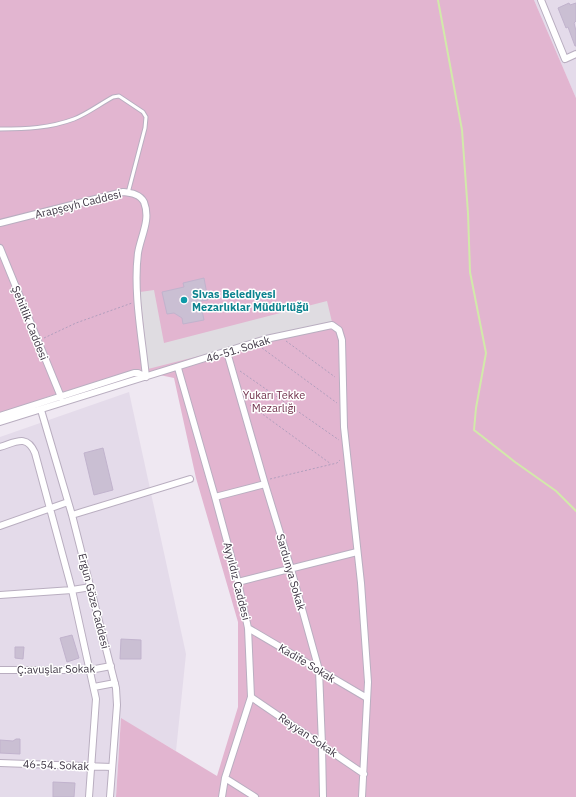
<svg xmlns="http://www.w3.org/2000/svg" width="576" height="797" font-family="'IBM Plex Sans',sans-serif">
  <rect width="100%" height="100%" fill="#efe8f2"/>
  <path fill="#e4dbea" d="M534,0H576V98L563,68Z
    M129,392L186,654L176,751L121,719L116,797H0V437Z"/>
  <path fill="#e2b5d0" d="M0,0H534L576,98V797H116L121,718L217,776L238,707V622L196,478L174,378L136,370L50,396L0,414Z"/>
  <path fill="#dfdce1" d="M154,290L164,343L327,301L332,322L148,369L140,292Z"/>
  <g fill="none" stroke-linecap="round" stroke-linejoin="round">
    <path stroke="#d2e9aa" stroke-width="2" d="M438,0L462,130L468,213L470,272L486,353L476,408L474,430L515,462L556,491L576,511"/>
  </g>
  <path fill="#cabfd3" stroke="#c1b3cd" d="M569,3L570,5L576,3V21L574,23L576,31V46H575L568,27L566,28L558,8Z
    M204,278L208,300L200,301L204,320L183,324L182,318L174,313L167,314L162,292L184,287L183,283Z
    M103,448L113,490L94,495L84,453Z
    M72,635L79,658L67,662L60,638Z
    M121,639L141,640V659H120Z
    M15,647H24L23,659L15,658Z
    M16,739H20V754L0,753V740L13,741Z
    M53,782L75,783L74,797H53Z"/>
  <g fill="none" stroke-linecap="round" stroke-linejoin="round">
    <g stroke="#b9aec0" stroke-width="5">
      <path id="lane" d="M0,129C26,129 50,128 74,119C87,114 100,104 113,97L119,96L143,112L146,117L145,128L128,193"/>
    </g>
    <g stroke="#b9aec0" stroke-width="8">
      <path id="street" d="M541,0L565,59L576,54
        M0,223L123,192C131,193 140,194 144,202C151,220 141,235 138,253C133,292 142,337 146,377
        M0,248L61,397
        M227,352L265,484L291,569L319,670L322,745L323,797
        M178,368L215,497L238,582L248,628L251,697L225,778L222,797
        M41,410L72,515L116,688L117,705L110,797
        M0,416L134,373H138L146,377
        M0,422L266,339L332,325L339,330L342,340L344,427L361,583L368,682L362,797
        M0,447C16,442 27,434 35,453L72,590L96,699L89,797
        M215,497L265,484
        M72,515L190,479
        M0,526L68,502
        M238,582L357,552
        M0,595L72,590L91,587
        M248,628L367,698
        M0,670H90L111,666
        M94,687L115,683
        M251,697L364,774
        M0,763L112,767
        M225,778L255,797"/>
    </g>
    <path stroke="#b19ebd" stroke-width="1" stroke-dasharray="2 2" stroke-linecap="butt" d="M44,338L76,323L132,303
      M286,341L335,377
      M262,348L337,403
      M240,371L339,440
      M250,405L331,464
      M270,479L337,463L340,460"/>
    <use href="#lane" stroke="#fff" stroke-width="3"/>
    <use href="#street" stroke="#fff" stroke-width="6"/>
  </g>
  <circle fill="#0f9aa8" stroke="#fff" stroke-width="1.5" cx="184" cy="300" r="4"/>
  <g text-anchor="middle" dominant-baseline="central" stroke-width="3" stroke-linejoin="round" paint-order="stroke">
    <g font-size="11" fill="#3f3745" stroke="#fff">
      <text transform="translate(78 204) rotate(-14)">Arapşeyh Caddesi</text>
      <text transform="translate(30 323) rotate(68)">Şehitlik Caddesi</text>
      <text transform="translate(238 349) rotate(-17)">46-51. Sokak</text>
      <text transform="translate(291 572) rotate(74)">Sardunya Sokak</text>
      <text transform="translate(237 581) rotate(76)">Ayyıldız Caddesi</text>
      <text transform="translate(94 601) rotate(76)">Ergun Göze Caddesi</text>
      <text transform="translate(307 663) rotate(31)">Kadife Sokak</text>
      <text transform="translate(56 669) rotate(-1)">Ç:avuşlar Sokak</text>
      <text transform="translate(308 735) rotate(34)">Reyyan Sokak</text>
      <text transform="translate(56 765) rotate(2)">46-54. Sokak</text>
    </g>
    <g font-size="11" font-weight="bold" fill="#0d838f" stroke="#fff" text-anchor="start">
      <text x="192" y="294">Sivas Belediyesi<tspan x="192" dy="13">Mezarlıklar Müdürlüğü</tspan></text>
    </g>
    <g font-size="11" fill="#71314c" stroke="#fff">
      <text x="274" y="395">Yukarı Tekke<tspan x="274" dy="13">Mezarlığı</tspan></text>
    </g>
  </g>
</svg>
